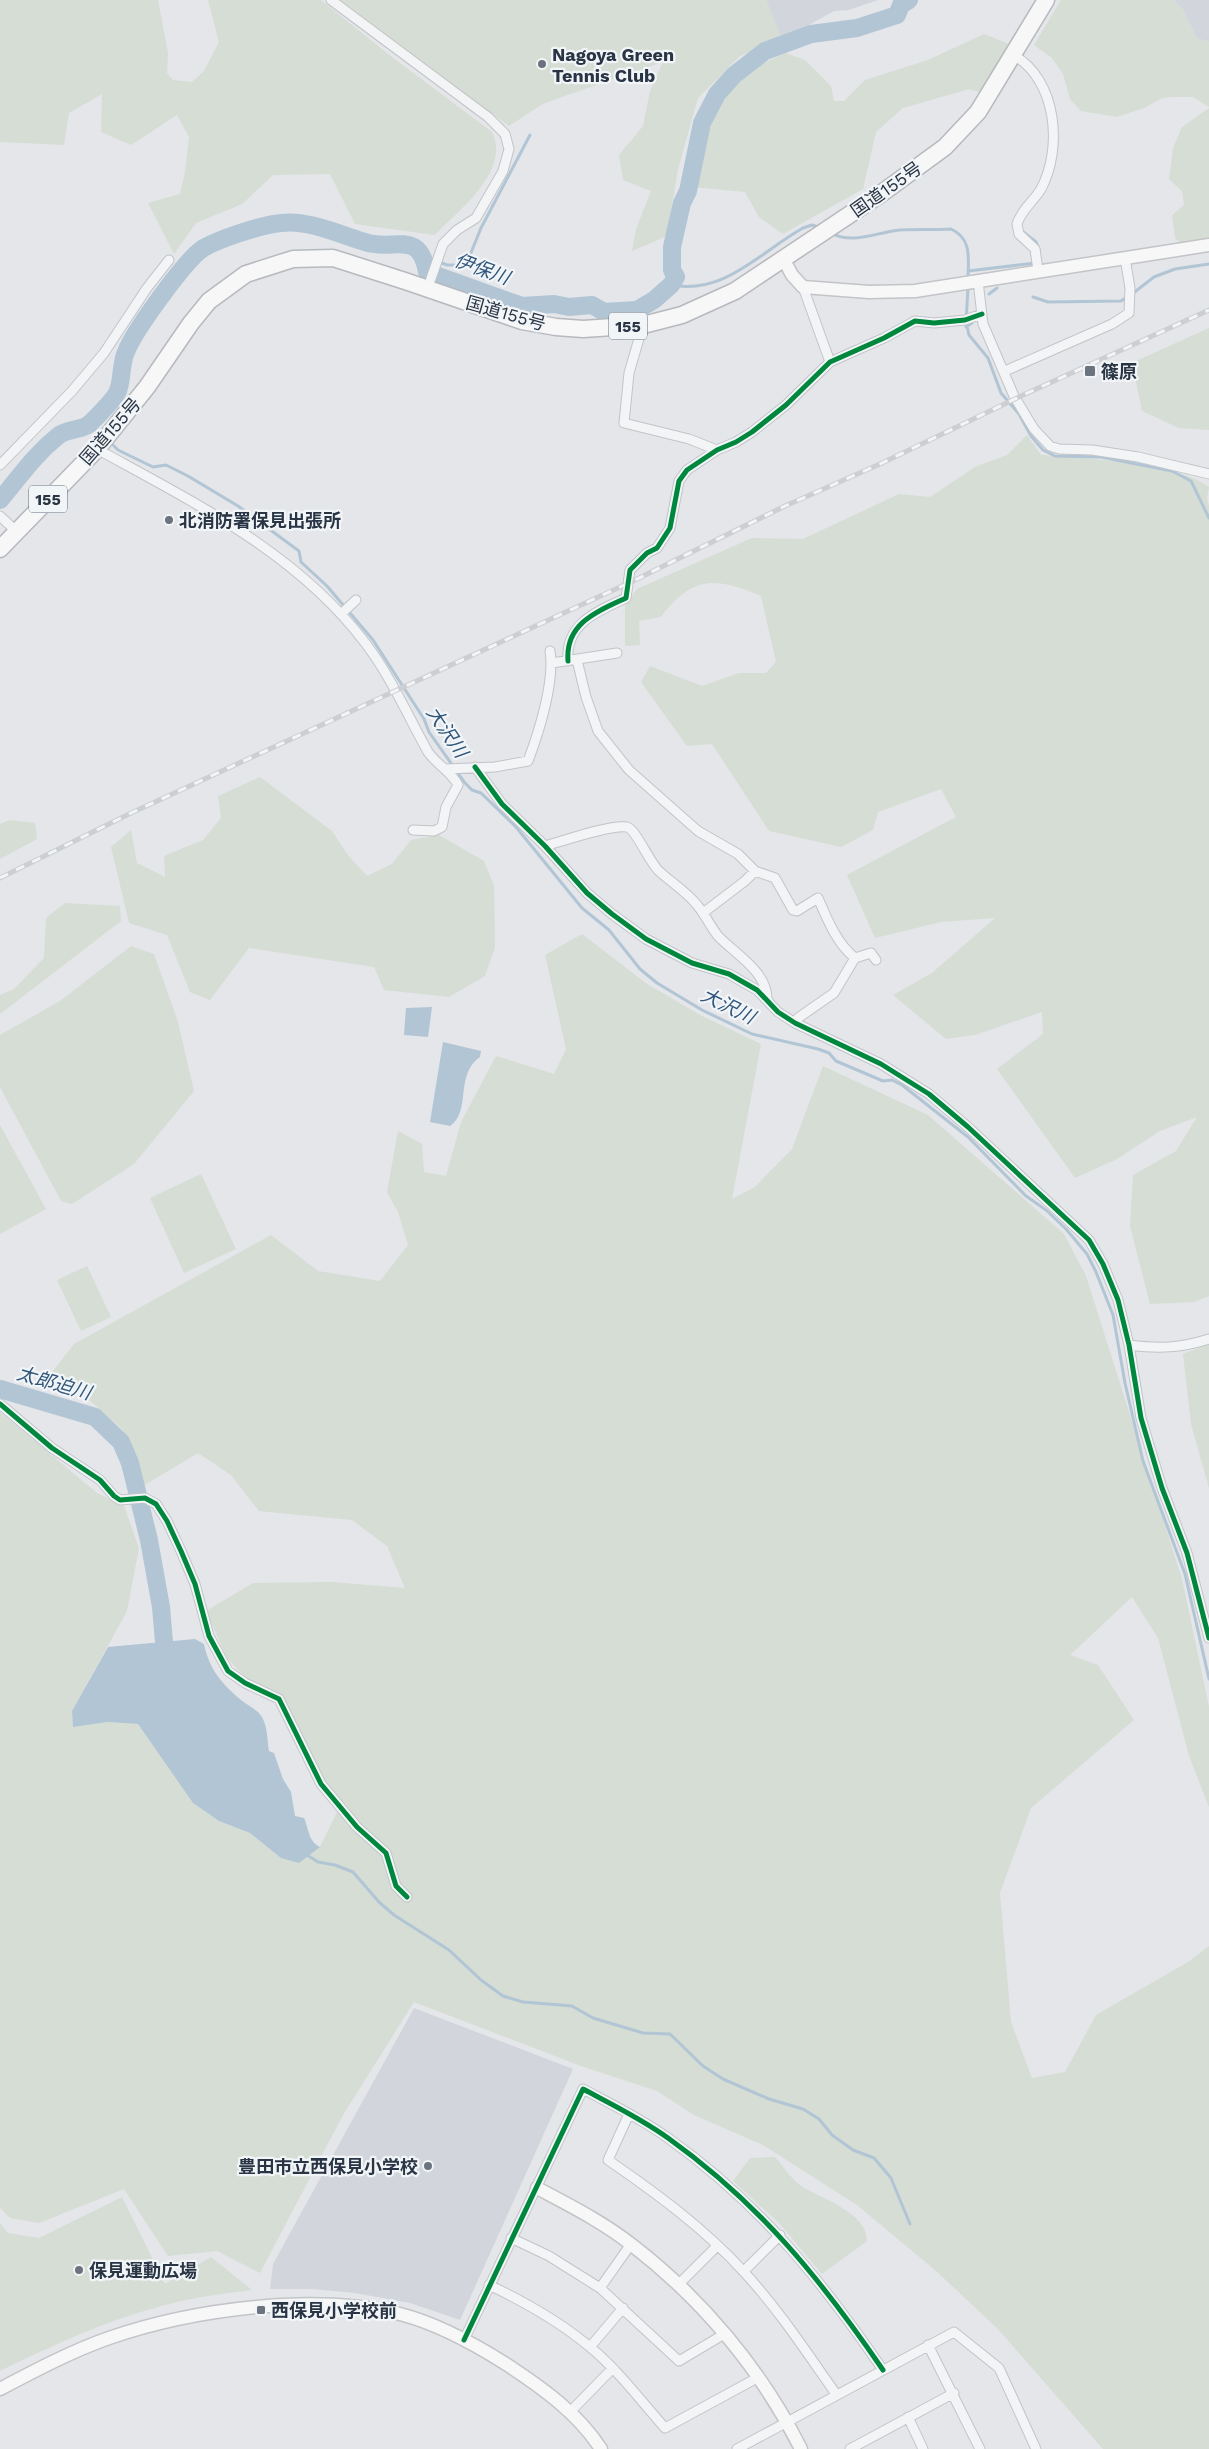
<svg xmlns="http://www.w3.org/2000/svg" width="1209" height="2449" font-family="'Work Sans','Noto Sans JP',sans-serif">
  <rect width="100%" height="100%" fill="#e4e6e9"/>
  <path fill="#d2d6dc" d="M766,0H878L849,10L834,11L782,40Z
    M1174,0H1209V41L1197,39L1183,10Z
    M414,2008L573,2069L460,2320L410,2303L355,2293L312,2289H270L273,2264Z"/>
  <path fill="#d5ddd4" d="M0,0H158L168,53L167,73L173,80L192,82L204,71L219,42L208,0H321L388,54L492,132C511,171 460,209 435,235L355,224L330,174L273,175L242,204L196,223L174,254L148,203L180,194L185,172L189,137L177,115L131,145L101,132L102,94L69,113L64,145L0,142Z
    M340,0H766L782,40L740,56L698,98L678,169L667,236L632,251L636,229L651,191L623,180L619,155L643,126L650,91L663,62L556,99L541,105L509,126Z
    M1061,0H1174L1183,10L1197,39L1209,41V107L1193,97H1173L1162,98L1144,108L1117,117L1081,111L1070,99L1063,74L1052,58L1034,45Z
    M984,34L1009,44L980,92L969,89L903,108L876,132L863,189L783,234L759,217L745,192L692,187L703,148L718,107L745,72L785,53L805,60L831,86L834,101H844L865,80L928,60Z
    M1209,108V239L1181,243L1175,238L1172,215L1184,205L1182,191L1169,179L1173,148L1182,127Z
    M1209,328V430L1179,428L1142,411L1135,377L1123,367Z
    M1027,435L1041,455C1079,457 1181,464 1209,487L1207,498L1209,506V1296L1194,1302L1150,1304L1130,1226L1133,1175L1176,1151L1197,1117L1160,1131L1117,1159L1075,1178L997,1069L1043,1034L1042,1012L975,1035L946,1039L893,995L932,973L995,918L941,922L875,938L847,875L956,817L941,789L878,812L873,830L841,847L769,831L712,744L687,746L641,682L650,666L702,686L739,673H766L776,662L761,596C716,577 693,575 661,617L639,621L640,645L625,646V606L637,589L752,538L803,539L899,494L930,497L975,467L1007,455Z
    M260,777L332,831L347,854L367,876L392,864L411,840L439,835L484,861L494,886L495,947L485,976L449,997L384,990L374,967L249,948L210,1000L190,992L167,935L129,923L111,847L131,830L137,863L165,877L164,856L203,840L221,818L218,796Z
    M10,820L35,823L37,839L0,859V824Z
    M65,903L120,906L121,921L0,1014V995L14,989L44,958L46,918Z
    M582,934L647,984L702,1016L761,1044L732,1199L755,1187L792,1149L823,1066L928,1115L1064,1234L1086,1276L1182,1579L1209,1707V1807L1189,1756L1158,1638L1132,1597L1070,1655L1098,1665L1134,1720L1031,1808L1000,1893L1011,2022L1032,2078L1065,2072L1096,2015L1188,1962L1209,1946V2449H1103L997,2328L935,2270L857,2205L763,2145L694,2115L657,2091L581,2066L414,2002L343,2115L260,2273L217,2251L168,2256L124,2189L39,2223L10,2218L0,2208V1412L97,1493L124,1506L139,1548L127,1611L72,1711L73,1727L108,1722L138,1724L193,1803L219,1821L250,1833L281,1858L320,1847L341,1804L321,1783L282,1696L247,1679L227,1658L206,1611L253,1583L332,1582L405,1588L387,1546L352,1520L259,1511L231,1475L198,1453L143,1486L122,1429L88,1399L43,1384L74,1344L271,1235L318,1271L380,1281L408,1245L398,1212L387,1192L398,1131L422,1144L424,1172L446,1176L461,1122L496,1056L554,1074L566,1049L545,955Z
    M131,946L154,954L178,1022L194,1091L134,1164L72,1204L61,1201L0,1087V1035L60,1001Z
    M0,1125L46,1209L0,1234Z
    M201,1174L236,1249L184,1273L150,1198Z
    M87,1266L111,1317L81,1331L57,1280Z
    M1209,1344V1488L1191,1424L1183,1354Z
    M775,2157C783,2166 791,2179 801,2186C820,2198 868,2213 867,2241L822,2274L780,2224L733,2181L750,2158Z
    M122,2197L165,2284L211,2257L252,2290C228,2293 204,2296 181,2301C117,2316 59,2342 0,2371V2223L8,2233L39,2238Z"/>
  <path fill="#b1c5d5" d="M432,1007L428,1037L404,1035L406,1008Z
    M443,1042L481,1051L480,1057C454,1075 472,1111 450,1126L430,1122Z
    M195,1639L204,1644C209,1669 222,1684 241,1700C248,1706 257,1709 262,1717C268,1728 267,1740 269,1751L274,1753L283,1779L291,1792L295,1816L304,1818C309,1829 308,1841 320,1847L299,1863L281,1858L250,1833L219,1821L193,1803L138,1724L108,1722L73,1727L72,1711L108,1647Z"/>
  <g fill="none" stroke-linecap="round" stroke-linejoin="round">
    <path stroke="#b1c5d5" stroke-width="3" d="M1022,231L1036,242L1039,249
      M831,233C853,245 877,232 900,230C917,229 934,230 951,229C973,239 968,260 968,280
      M424,256L447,265H466L481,228L530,135
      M968,271L1036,263
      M671,285C725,295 760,252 803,228L812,225L821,228
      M968,287L966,322L969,335L988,358L1001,393L1019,414L1031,436L1043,450L1055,456L1101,457L1172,471L1191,481L1209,518
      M989,294L997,288
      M1132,294L1154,277L1175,269L1209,264
      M1033,297L1048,302L1121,301L1127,297
      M966,327L972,323
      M88,425L102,435
      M110,442L118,450L153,467L166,465L188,476L238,506L299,551L301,562L327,586L373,640L424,719L429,732L465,783L472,790L481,793L516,827L582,908L609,930L640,969L657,983L702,1010L752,1034L818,1049L829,1053L836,1061L883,1081L892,1080L902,1085L968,1137L1026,1196L1046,1210L1066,1229L1087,1254L1096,1272L1113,1315L1125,1383L1143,1461L1185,1574L1209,1679
      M307,1855L318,1862L335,1865L353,1872L379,1902L394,1915L449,1950L481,1980L503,1996L523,2002L572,2006L593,2018L643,2033L670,2034L703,2066L723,2079L769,2099L803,2109L819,2119L832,2135L853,2150L874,2158L891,2178L910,2224"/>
    <path stroke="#b1c5d5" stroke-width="18" d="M0,500C19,478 34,455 58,436C65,430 78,430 86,426C92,423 114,399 117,393C123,381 120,365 126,352C134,331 184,262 202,249C218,239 261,225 281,223C307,219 341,235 365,242C393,252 419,228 427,272L522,306L554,304L569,307L592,305L604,312L637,310L654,300L671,285L676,277L672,270V247L682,203L688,191L702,123L717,94L734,75L765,51L811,34L857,28L897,15L901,5L909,0
      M0,1389L95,1417L121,1442L130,1463L149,1540L161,1607L164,1642"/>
    <g stroke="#c2c4c7" stroke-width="11">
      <path id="street" d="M331,0L488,117L505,134L509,149L503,171L476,218L457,230L443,244L427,290
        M1013,55C1057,79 1063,148 1041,189C1034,201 1021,210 1017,224L1019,234L1035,249L1038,270
        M978,281L983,324L1014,396L1034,429L1050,446L1059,449L1092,450L1138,457L1209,474
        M803,287L830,362
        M643,325L629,373L624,423L689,439L717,450
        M1005,371L1112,324L1129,313L1130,288L1125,258
        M97,449C193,502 298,553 366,644C391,677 408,716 428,752C437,765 451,771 458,785L446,807L442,827L434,831L413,830
        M0,465L72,391L104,353L147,288L169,260
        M0,516L17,532
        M341,614L356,600
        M577,660L586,697L598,731L629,770L698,831L738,854L755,871L745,881L703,913
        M568,661C565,623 598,611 626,598L630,570L647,553L657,548L670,528L679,481L687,470L717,450L736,442L752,432L786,405L830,362L884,338L915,321L934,323L965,320L982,314
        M552,663L617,653
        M475,767L502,804L545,846L587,893L612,914L646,939L692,963L729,974L757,990L778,1012L795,1023L881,1064L929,1094L968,1127L1089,1240L1103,1264L1118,1300L1129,1345L1141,1418L1162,1488L1187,1553L1209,1638
        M446,769L495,767L528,761C539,732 555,681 550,651
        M545,846C563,841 611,824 627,827C636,829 650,864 660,872C672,883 687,892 697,905C705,914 710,926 718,936C735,954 768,972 767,1000L769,1002
        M755,871L775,878L793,910L797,911L818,898C827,919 837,944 855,958L871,953L876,960
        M795,1023L798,1018L834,993L855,958
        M1129,1345C1160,1349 1180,1348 1209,1339
        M0,1404L52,1448L100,1480L114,1496L120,1500L145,1498L156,1504L167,1521L181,1551L195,1584L209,1636L228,1671L245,1683L279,1699L321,1784L357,1827L386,1853L396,1886L407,1897
        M629,2114L608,2160C656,2193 705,2229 744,2272C779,2310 807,2353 836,2394
        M511,2238L549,2256L600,2288L679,2361L726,2333
        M744,2271L780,2235
        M679,2284L717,2246
        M489,2285C525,2302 559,2321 590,2347C618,2370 641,2401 665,2428L757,2378
        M600,2288L631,2244
        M464,2340L583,2089C611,2104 642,2119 668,2138C759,2203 820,2278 883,2370
        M928,2345L980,2449
        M590,2347L623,2308
        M570,2412L612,2369
        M908,2417L923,2449
        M737,2449L954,2332L999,2368L1036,2449
        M850,2449L954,2393"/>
    </g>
    <g stroke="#c2c4c7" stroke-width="15">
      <path id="secondary" d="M784,260L792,275L803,287L869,292L915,291L1209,245
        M537,2188C569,2205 603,2222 632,2245C702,2299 761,2369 801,2449
        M0,2389C36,2370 72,2351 109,2338C193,2309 314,2293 400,2314C435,2323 476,2345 506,2364C541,2387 578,2413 601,2449"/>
    </g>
    <g stroke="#b6b9be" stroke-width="19">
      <path id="highway" d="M0,549L97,449L147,387L191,323L209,301L246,274L293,259L333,258L405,281L522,321L556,327L583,329L643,325L682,315L735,291L882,193L945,147L978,112L1046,0"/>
    </g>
    <use href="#street" stroke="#f3f4f6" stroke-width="9"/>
    <use href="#secondary" stroke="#f7f7f7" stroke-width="12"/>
    <use href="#highway" stroke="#f7f7f7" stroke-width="16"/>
    <g stroke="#ccced1" stroke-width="5">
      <path id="rail" d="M0,878L129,814L633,581L785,506L880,464L1021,396L1209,310"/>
    </g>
    <use href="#rail" stroke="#f2f5f8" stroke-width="3" stroke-dasharray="9" stroke-linecap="butt"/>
    <g stroke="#f2f5f8" stroke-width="8">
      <path id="cycleway" d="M568,661C565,623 598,611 626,598L630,570L647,553L657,548L670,528L679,481L687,470L717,450L736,442L752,432L786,405L830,362L884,338L915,321L934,323L965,320L982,314
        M475,767L502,804L545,846L587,893L612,914L646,939L692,963L729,974L757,990L778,1012L795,1023L881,1064L929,1094L968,1127L1089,1240L1103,1264L1118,1300L1129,1345L1141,1418L1162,1488L1187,1553L1209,1638
        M0,1404L52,1448L100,1480L114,1496L120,1500L145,1498L156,1504L167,1521L181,1551L195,1584L209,1636L228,1671L245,1683L279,1699L321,1784L357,1827L386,1853L396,1886L407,1897
        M464,2340L583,2089C611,2104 642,2119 668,2138C759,2203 820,2278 883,2370"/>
    </g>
    <use href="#cycleway" stroke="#00873e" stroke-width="5"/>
  </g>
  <g fill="#6a737e" stroke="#f2f5f8" stroke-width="2">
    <circle cx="542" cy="64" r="5"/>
    <rect x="1084" y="365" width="12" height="12" rx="2.5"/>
    <circle cx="169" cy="520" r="5"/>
    <circle cx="428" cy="2166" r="5"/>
    <circle cx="79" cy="2270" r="5"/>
    <rect x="256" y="2305" width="10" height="10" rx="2.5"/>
  </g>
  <g text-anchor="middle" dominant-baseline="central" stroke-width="4.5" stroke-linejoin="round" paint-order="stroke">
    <g fill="#f2f5f8" stroke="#656f7a" stroke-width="1">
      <rect x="609" y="312.5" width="38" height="27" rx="4"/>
      <rect x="29" y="485.5" width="38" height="27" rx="4"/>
    </g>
    <g font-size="16" font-weight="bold" fill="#293544">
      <text x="628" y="326">155</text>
      <text x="48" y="499">155</text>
    </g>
    <g font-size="18" font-weight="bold" fill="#293544" stroke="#f2f5f8" text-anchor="start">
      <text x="552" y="54">Nagoya Green<tspan x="552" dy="21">Tennis Club</tspan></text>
      <text x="1101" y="371">篠原</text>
      <text x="179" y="520">北消防署保見出張所</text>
      <text x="418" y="2166" text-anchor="end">豊田市立西保見小学校</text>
      <text x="89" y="2270">保見運動広場</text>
      <text x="271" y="2310">西保見小学校前</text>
    </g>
    <g font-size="18" fill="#293544" stroke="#f2f5f8">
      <text transform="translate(886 189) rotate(-35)">国道155号</text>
      <text transform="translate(506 313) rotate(16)">国道155号</text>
      <text transform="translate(110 431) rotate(-49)">国道155号</text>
    </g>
    <g font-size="19" font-style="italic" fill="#30577b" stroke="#f2f5f8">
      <text transform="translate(482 269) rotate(20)">伊保川</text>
      <text transform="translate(447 732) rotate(56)">大沢川</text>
      <text transform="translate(728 1006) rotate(26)">大沢川</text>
      <text transform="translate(54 1383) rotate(16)">太郎迫川</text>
    </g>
  </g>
</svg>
